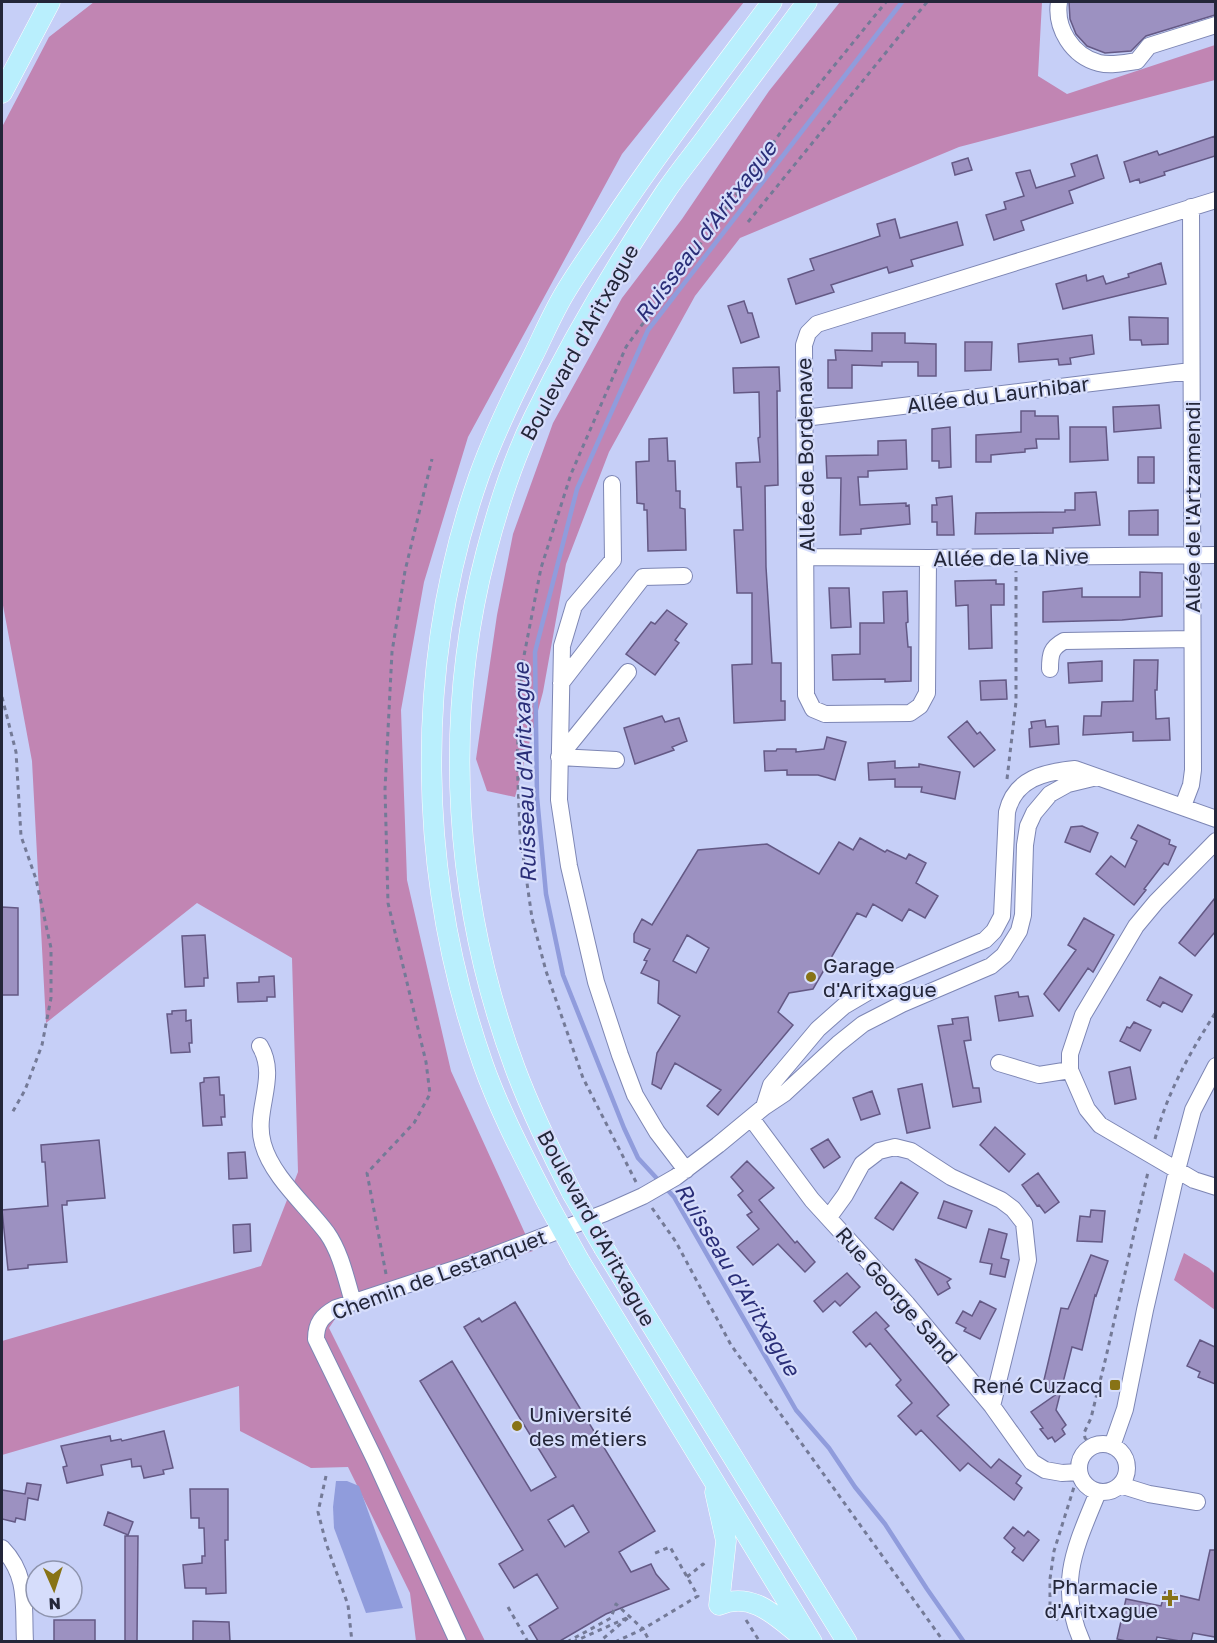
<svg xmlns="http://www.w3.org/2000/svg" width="1217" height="1643" font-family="'Golos Text',sans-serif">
  <rect width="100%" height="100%" fill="#c6cff7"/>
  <path fill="#c185b3" d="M94,2H744L622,154L468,437L424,582L401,710L407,880L451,1071L533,1251L339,1313L329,1328L485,1641H416L410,1593L348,1467L311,1468L240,1431L239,1386L2,1455V1341L261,1266L298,1172L292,958L197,903L46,1023L32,761L2,600V127L49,37Z
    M840,2H1042L1038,76L1067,94L1215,45V80L959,147L740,238L695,296L609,452L566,564L543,692L515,797L487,791L476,759L497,615L513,534L553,423L622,298L682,219L769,91Z
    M1184,1253L1209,1268L1215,1274V1310L1174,1280Z"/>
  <path fill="#909cdc" d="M336,1481H347L359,1486L403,1608L366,1613L334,1528L333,1507Z"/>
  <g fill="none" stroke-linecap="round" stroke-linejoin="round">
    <path stroke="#909cdc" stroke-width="4.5" d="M902,2L648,330L577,489L535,652L537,797L546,894L563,975L624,1128L638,1158L674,1197L796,1410L829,1448L855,1487L885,1524L927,1589L964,1642"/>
  </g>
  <path fill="#9c91c1" stroke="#645985" stroke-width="1.5" fill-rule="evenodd" d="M1069,2H1215V15L1146,36L1131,51L1105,53L1087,46L1076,34L1070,19Z
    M1215,136V156L1164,172L1165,175L1140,183L1139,179L1130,182L1124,162L1157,151L1159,155Z
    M1097,155L1104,178L1069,191L1073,203L1021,221L1024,230L994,240L986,215L1006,209L1004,202L1024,196L1016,173L1030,170L1036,188L1075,176L1071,164Z
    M968,158L972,170L955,175L952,163Z
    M895,219L900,238L957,222L963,245L911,260L913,266L889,273L887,267L831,285L834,292L796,304L788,279L814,270L810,259L880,236L877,224Z
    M1161,263L1166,284L1063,309L1056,284L1086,275L1087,281L1103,276L1106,284L1129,277L1128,274Z
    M744,301L748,313H752L759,337L741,343L728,306Z
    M1129,317L1168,318V344L1142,345L1141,340H1130Z
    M872,333H905V343L936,344V376H918V362H882V366L852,365V388H828V360H836L835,350L872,351Z
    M1092,335L1094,354L1070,358L1071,364L1059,365L1058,359L1019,362L1018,344Z
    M965,342H992L991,370L965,371Z
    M779,367L780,391H777L778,485L765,486L766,567L772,663H781V701H785V720L734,723L732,665L752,664V593H737L734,530H743L741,487H737L736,463L760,462L758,438L760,437L759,392L734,393L733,368Z
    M1159,405L1161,428L1114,432L1113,407Z
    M1021,411H1035V416H1058L1059,439H1036L1037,448L1025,449V452L991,455V462H976V435L1021,432Z
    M950,427L951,467L939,468V461H932V429Z
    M1070,427H1106L1108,460L1070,462Z
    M667,438L668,461H675L676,491H680V508L685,509L686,550L648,551L647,510H644V504L637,503L636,462L649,461V439Z
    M906,440L907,469L868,471V477H858L860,505L906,503V506L909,505L910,524L861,529V534L840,535L841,478H827L826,456L878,455V441Z
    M1138,457H1154V483H1138Z
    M1096,492L1100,525L1053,528V533L975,534L976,513L1065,512V510H1075V493Z
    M952,496L954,535H937V522H932V505H937L936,498Z
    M1158,510V535H1129V511Z
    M1140,572L1162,573V616L1122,620L1043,622V592L1082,588V597H1140Z
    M996,580V584H1004V605H991L992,648L969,649L968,605L956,606L955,581Z
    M829,588H849L851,627L831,628Z
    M907,591L908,622L906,623L908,647H911V681L885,682V679L833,680L832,655L860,654V623H884L883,592Z
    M667,610L687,624L675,640L679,643L655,675L626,654L651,622L655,624Z
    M1134,660H1158L1157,690H1155L1156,719L1169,718L1170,740L1133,741V732L1083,735L1084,716H1101L1102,702L1133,701Z
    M1102,661V681L1069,683L1068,663Z
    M1006,680L1007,699L981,700L980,681Z
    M662,716L665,722L679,718L687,741L672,747L674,750L635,764L624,728Z
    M1045,720L1046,727L1058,726L1059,744L1030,747L1029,729L1032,728L1031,722Z
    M967,721L977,734L980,732L995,750L974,767L948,737Z
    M827,737L846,742L835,780L818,775H787V770L765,771L764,751H776L777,749H796V752L824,749Z
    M895,761V768L919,767V764L960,772L955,799L921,792L922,787H895V779L869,780L868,763Z
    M1138,825L1170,840L1169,844L1176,847L1168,865L1164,863L1144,889L1146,890L1134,905L1096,874L1111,856L1125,867L1137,841L1131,838Z
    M1082,826L1098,833L1090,852L1065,842L1071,827Z
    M860,838L885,852L887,850L906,859L909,854L926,863L916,883L938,896L925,918L909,909L902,921L873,904L866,917L857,913L813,989L789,993L778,1012L793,1025L718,1115L707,1106L721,1090L675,1063L661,1089L652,1084L657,1053L680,1016L658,1003L659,981L641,973L647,961L644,960L650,949L634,942V934L642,919L652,925L698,850L767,844L819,874L839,842L853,850ZM687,935L709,948L696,973L673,961Z
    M1215,898V932L1195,956L1179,943Z
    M2,907L18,908V995H2Z
    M1084,918L1114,935L1093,972L1088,968L1059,1011L1044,994L1076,950L1068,945Z
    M205,935L208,978H204V986L185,987L182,936Z
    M274,976L275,997H267V1001L238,1002L237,983L259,982V977Z
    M1160,977L1192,995L1182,1012L1163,1002L1160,1007L1147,1000Z
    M1018,992L1019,997L1028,996L1033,1016L999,1021L995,996Z
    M186,1010V1021L191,1020L192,1043H189L190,1052L171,1053L167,1014H172V1011Z
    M968,1017L971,1040L964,1041L973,1088H979L981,1102L953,1107L938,1026L953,1024L952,1019Z
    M1134,1022L1151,1030L1140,1051L1120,1041L1127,1027L1130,1028Z
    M1130,1067L1136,1099L1115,1104L1109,1072Z
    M219,1077L220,1095H224L225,1117H221L222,1125L203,1126L200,1083L204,1082V1078Z
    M922,1084L930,1128L907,1133L898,1089Z
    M872,1091L880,1114L861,1120L853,1098Z
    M995,1127L1025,1154L1009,1172L980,1145Z
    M828,1139L840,1157L824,1168L811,1149Z
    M99,1140L105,1198L67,1201V1205H62L67,1262L28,1265V1268L8,1270L2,1210L48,1206L45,1162H42L41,1145Z
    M245,1152L247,1178L229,1179L228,1153Z
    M747,1161L774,1188L759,1200L795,1243L797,1241L815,1262L805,1272L778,1244L753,1265L737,1247L759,1229L747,1215L752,1212L738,1195L743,1191L731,1177Z
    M1038,1173L1059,1202L1045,1213L1039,1205L1037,1206L1022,1185Z
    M901,1182L918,1193L893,1230L875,1218Z
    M944,1201L972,1211L966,1228L938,1218Z
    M1091,1210L1105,1211L1102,1242L1077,1241L1080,1216L1090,1217Z
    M250,1224L251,1251L234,1253L233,1225Z
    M989,1229L1007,1234L1001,1258L1009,1260L1005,1277L990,1274L992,1264L980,1262Z
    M1091,1255L1108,1261L1096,1296L1095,1295L1082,1350L1072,1347L1056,1410L1066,1425L1062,1429L1065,1434L1055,1442L1052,1437L1048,1439L1040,1429L1043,1428L1031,1412L1058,1393L1044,1389L1047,1382L1044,1380L1061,1308L1068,1309Z
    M915,1259L951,1279L947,1282L950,1288L938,1295Z
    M847,1273L860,1287L840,1306L835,1301L823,1312L814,1301Z
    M980,1301L996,1309L980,1339L964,1331L966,1328L956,1323L963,1311L972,1316Z
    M515,1302L655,1531L619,1552L631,1572L651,1564L656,1574L669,1589L606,1614L560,1641H538L529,1626L558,1608L537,1574L514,1588L499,1564L523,1550L420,1381L452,1361L531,1491L556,1477L464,1327L479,1318L482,1322ZM573,1505L589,1532L565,1547L548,1520Z
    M876,1312L889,1326L885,1329L949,1405L937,1416L991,1468L999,1459L1021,1476L1016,1483L1022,1488L1014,1500L968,1463L960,1471L921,1430L916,1435L898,1416L912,1403L896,1385L901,1380L870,1343L866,1347L853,1332Z
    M1200,1340L1215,1347V1384L1198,1377L1200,1372L1187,1366Z
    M164,1431L173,1468L163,1470L164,1474L144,1478L141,1466L132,1467L131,1459L101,1465L103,1475L67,1483L63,1467L67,1466L61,1446L110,1436L111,1441L121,1439L122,1441Z
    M27,1483L41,1485L38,1500L28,1498L25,1520L16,1518L15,1522L2,1519V1490L25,1494Z
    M190,1489H228V1540H225L226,1593L206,1594V1588H185L183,1565L202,1563V1556H205L204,1528H199V1518H191Z
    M108,1512L133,1522L128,1535L104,1525Z
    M1013,1527L1024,1536L1028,1531L1039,1540L1023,1561L1012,1552L1015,1548L1004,1538Z
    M125,1536H138L137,1641H125Z
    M1210,1550H1215V1637L1193,1633L1191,1641H1180L1157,1637L1156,1641H1126L1117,1639L1126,1599L1161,1606L1165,1592L1199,1600Z
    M54,1620H95V1641H54Z
    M193,1621L229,1622L230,1641H193Z"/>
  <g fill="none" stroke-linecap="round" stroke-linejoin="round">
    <g stroke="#7d86b4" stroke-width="18">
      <path id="minor" d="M1059,2C1055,28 1072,56 1099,63C1111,66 1124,63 1137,61L1149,46L1216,25
        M804,418L1191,371
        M612,484L613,560L574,606L562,646L559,800L569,866L596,982L620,1055L635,1095L657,1132L686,1170
        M806,557L928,558L1216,555
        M928,558L927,693L920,706L910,713L825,714L813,709L806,695L804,345L808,333L817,324L1216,200
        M1050,669C1050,654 1051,648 1064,641L1192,639
        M561,683L643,577L684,576
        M559,757L628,672
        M559,757L616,760
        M1183,806L1191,785L1193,770L1191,207
        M1216,841L1156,902L1136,926L1083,1015L1070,1054V1070L1087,1109L1100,1125L1194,1180L1216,1187
        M260,1046C279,1078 253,1110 263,1144C272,1177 307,1206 327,1233C341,1253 346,1279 353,1302
        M999,1063L1039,1075L1070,1070
        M764,1107L771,1085L818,1029L844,1006L883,983L985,940L994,931L1002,916L1007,812C1015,778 1045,772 1075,769L1216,819
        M751,1118L812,1200L907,1304L992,1406L1032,1462L1045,1470L1062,1473L1079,1472
        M829,1217L845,1195L862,1164L879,1151L895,1147L911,1151L951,1177L1001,1200L1013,1209L1024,1223L1028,1260L992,1406
        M1079 1468a24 24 0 1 1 48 0a24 24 0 1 1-48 0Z
        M1112,1446L1125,1409L1145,1310L1177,1170L1193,1110L1216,1066
        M1120,1485L1149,1494L1197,1502
        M2,1548C29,1576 23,1605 25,1642
        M458,1642L375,1460L316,1339C316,1323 322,1316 336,1308L476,1262L605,1213L643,1196L676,1177L718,1145L764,1107L785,1093L838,1044L863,1024L902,1004L991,966L1004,955L1019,931L1023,915L1025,845L1028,826L1034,813L1050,794L1068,784L1097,777
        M1082,1642C1056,1583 1076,1546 1098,1492"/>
    </g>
    <g stroke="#fff" stroke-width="21">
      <path id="major" d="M2,93L50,2
        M572,1193C551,1152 531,1111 515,1068C454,904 442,722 486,553C498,507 513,459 534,417C572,339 618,262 666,191C681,169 698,149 713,128C744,86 776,44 807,2
        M547,1202C524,1157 500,1112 483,1064C417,876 413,665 479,476C494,434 513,395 533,356C544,334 553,312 566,291C578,271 592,251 606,231C658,152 716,77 772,2
        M604,1248L847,1642
        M579,1260L812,1642
        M715,1492L726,1541L719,1605
        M719,1605C755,1590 779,1620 805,1639"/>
    </g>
    <path stroke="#747a97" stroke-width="3" stroke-dasharray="4.5 4.5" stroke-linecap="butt" d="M748,222L927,2
      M2,697L16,752L21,836L36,879L51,948V998L42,1045L25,1090L12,1113
      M1007,779L1016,702V571
      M1155,1139C1167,1093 1190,1052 1216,1012
      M636,1182L583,1078L546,971L532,918L520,834L517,758L522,666L541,568L571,474L626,347L786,125L886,2
      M652,1208L676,1242L731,1345L944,1642
      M386,1274L367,1173L414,1123L430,1094L426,1062L388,903L385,789L392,652L405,571L432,459
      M1093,1446L1085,1438L1084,1433L1091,1418L1106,1357L1148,1172
      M326,1476L318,1512L326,1543L348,1605L352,1642
      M687,1577L703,1564L706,1568
      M508,1607L528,1642
      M746,1620L760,1642
      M1058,1620L1050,1614V1579L1054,1551L1074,1487
      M567,1642L611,1618L616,1604L643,1629L698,1596L670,1547L653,1554
      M573,1642L629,1617L599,1642
      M615,1642L643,1629L650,1642"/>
    <use href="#minor" stroke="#fff" stroke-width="16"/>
    <use href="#major" stroke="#b9effd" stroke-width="20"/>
    <g stroke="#fff" stroke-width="21" stroke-linecap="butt">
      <path id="major-bridge" d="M572,1193L604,1248
        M547,1202L579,1260"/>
    </g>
    <use href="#major-bridge" stroke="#b9effd" stroke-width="20"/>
  </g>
  <g fill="#887316" stroke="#d6ddfb" stroke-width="2">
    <circle cx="811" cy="977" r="6"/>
    <rect x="1109" y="1379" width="12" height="12" rx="3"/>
    <circle cx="517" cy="1426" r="6"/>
    <path d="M1167 1589h6v6h6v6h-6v6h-6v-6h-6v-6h6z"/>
  </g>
  <g text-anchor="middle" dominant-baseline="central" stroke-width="4.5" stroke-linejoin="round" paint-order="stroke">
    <g font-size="21" fill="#232639" stroke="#d6ddfb">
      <text transform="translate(579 342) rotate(-61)">Boulevard d'Aritxague</text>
      <text transform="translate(998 394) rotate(-7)">Allée du Laurhibar</text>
      <text transform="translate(805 455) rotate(-91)">Allée de Bordenave</text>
      <text transform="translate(1192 507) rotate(-90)">Allée de l'Artzamendi</text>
      <text transform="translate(1011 557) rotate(-1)">Allée de la Nive</text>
      <text transform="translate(597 1228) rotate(61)">Boulevard d'Aritxague</text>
      <text transform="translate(439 1274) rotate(-20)">Chemin de Lestanquet</text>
      <text transform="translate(897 1295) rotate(49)">Rue George Sand</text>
    </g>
    <g font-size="21" fill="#232639" stroke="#d6ddfb" text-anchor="start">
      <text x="823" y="965">Garage<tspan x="823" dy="24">d'Aritxague</tspan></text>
      <text x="1103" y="1385" text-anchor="end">René Cuzacq</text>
      <text x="529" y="1414">Université<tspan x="529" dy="24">des métiers</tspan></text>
      <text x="1158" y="1586" text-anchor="end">Pharmacie<tspan x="1158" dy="24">d'Aritxague</tspan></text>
    </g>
    <g font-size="22" font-style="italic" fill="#2a2e78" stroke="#d6ddfb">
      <text transform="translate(705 231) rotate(-53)">Ruisseau d'Aritxague</text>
      <text transform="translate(524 773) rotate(-92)">Ruisseau d'Aritxague</text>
      <text transform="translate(738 1279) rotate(59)">Ruisseau d'Aritxague</text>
    </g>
  </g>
  <rect width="1217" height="1643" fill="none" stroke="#232639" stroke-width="6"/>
  <g transform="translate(54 1589) rotate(177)"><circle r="28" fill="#d6ddfb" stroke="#8e94ad" stroke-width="1.5"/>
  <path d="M0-4.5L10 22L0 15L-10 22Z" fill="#887316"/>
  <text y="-9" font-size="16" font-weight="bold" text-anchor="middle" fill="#232639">N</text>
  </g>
</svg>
